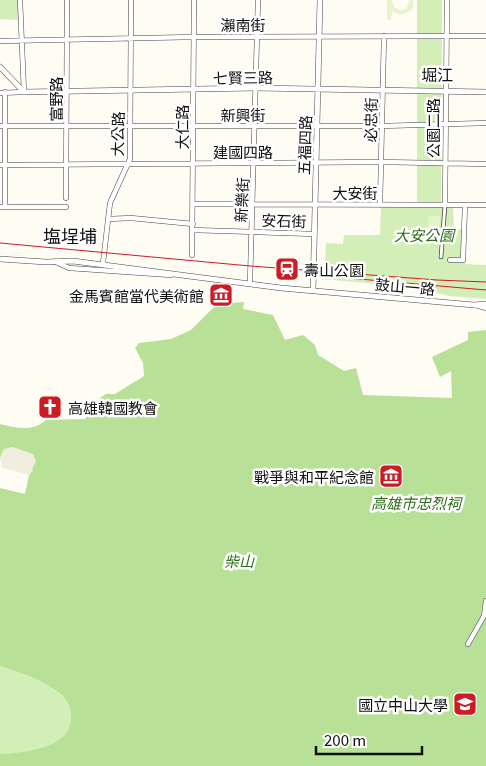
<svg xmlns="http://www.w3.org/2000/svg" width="486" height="766" font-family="Georgia,'Noto Sans TC',serif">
  <rect width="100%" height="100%" fill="#fffcf3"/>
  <path fill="#d4eeb8" d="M0,0H19L20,20L0,19Z
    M417,0H442L441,207H453L454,229L465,230V264L486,265V299L450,296L403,286L320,279V266H325L326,243L343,244L344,235H380L381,206H417Z
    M0,666C18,672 41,679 57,691C66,698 71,705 71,717C71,749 25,752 0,754Z"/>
  <path fill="#b8e096" d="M244,302L243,309L273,315L285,340L303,335L315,345L318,355L344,371L356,368L363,395L452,398L451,371L440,377L432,357L468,340V332L486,330V766H0V754C25,752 71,749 71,717C71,705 66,698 57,691C41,679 18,672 0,666V488L25,494L29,475L33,470L4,449L0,458V424C17,428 33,432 46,420L85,419L100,398L106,394H115L144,376L143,363L135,348L139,343L171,339L191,330L217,304Z"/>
  <path fill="#e6f4cb" d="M387,0H392L394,7L400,10L406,9L410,0H413V8C406,15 400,16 392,11L391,20H387Z
    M428,216H440L439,234H428Z"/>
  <path fill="#f1eddf" d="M13,447L33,454L36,461L29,475L2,468L0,458L4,449Z"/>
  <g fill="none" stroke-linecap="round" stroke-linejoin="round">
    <g stroke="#434343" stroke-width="4.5">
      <path id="pedestrian" d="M441,257L445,205"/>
    </g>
    <g stroke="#434343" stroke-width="5.5">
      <path id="minor" d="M0,41L194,37L486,36
        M5,92V207
        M0,93L24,92L20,0
        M0,126H382L486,123
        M0,165L382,162L486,164
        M66,198L67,0
        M193,204L486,205
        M380,205L384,36
        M445,205L447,0
        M0,207H66
        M108,219L131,218L193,224
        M193,230L314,234
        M192,255L194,0
        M450,260H463L465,205
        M56,262L69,268L171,275
        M103,263L110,203L130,159L131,0
        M250,282L258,0
        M475,305L486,308
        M468,644L484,616L486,601"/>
    </g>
    <g stroke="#434343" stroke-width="6">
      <path id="tertiary" d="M0,67L24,92L256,88L486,92
        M0,259L46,262L73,261L281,288L474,305L486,304
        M313,291L320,0"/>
    </g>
    <use href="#pedestrian" stroke="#fff" stroke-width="3"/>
    <use href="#minor" stroke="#fff" stroke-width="4.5"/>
    <use href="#tertiary" stroke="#fff" stroke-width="5"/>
    <path stroke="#cd1b25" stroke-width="1" d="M0,243L250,266L437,280L486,282"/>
    <path stroke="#cd1b25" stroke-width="1" d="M324,276L486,290"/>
  </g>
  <defs>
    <g id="station-square" transform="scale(1.25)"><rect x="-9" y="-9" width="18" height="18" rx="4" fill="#cd1b25" stroke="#fff"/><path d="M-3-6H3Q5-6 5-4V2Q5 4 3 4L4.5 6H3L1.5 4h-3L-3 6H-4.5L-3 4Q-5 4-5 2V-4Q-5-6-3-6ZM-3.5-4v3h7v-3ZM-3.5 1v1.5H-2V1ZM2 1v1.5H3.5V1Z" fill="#fff"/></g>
    <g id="museum-square" transform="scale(1.25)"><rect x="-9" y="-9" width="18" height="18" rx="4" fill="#cd1b25" stroke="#fff"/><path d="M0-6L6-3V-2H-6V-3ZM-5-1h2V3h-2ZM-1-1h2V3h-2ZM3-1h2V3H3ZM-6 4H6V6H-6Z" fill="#fff"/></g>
    <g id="church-square" transform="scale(1.25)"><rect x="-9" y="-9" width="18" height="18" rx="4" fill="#cd1b25" stroke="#fff"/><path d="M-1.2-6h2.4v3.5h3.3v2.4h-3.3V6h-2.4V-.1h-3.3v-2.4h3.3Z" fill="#fff"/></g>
    <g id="university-square" transform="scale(1.25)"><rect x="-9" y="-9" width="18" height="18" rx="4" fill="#cd1b25" stroke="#fff"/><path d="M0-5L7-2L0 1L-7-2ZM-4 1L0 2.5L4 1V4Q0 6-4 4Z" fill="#fff"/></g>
  </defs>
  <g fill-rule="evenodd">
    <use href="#station-square" x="287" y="269"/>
    <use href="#museum-square" x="221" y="295"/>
    <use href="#church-square" x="50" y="407"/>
    <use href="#museum-square" x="391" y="476"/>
    <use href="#university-square" x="465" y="704"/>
  </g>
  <g text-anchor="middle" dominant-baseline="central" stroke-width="5" stroke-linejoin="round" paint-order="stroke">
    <g font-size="15" fill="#101010" stroke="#fff">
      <text x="243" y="24">瀨南街</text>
      <text transform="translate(243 77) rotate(-1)">七賢三路</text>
      <text transform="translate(55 99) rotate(-90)">富野路</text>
      <text x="243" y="114">新興街</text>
      <text transform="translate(370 120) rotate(-89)">必忠街</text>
      <text transform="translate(181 127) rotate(-90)">大仁路</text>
      <text transform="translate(432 128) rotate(-90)">公園二路</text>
      <text transform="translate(117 134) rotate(-89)">大公路</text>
      <text transform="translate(304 145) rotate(-88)">五福四路</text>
      <text x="243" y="151">建國四路</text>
      <text x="355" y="192">大安街</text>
      <text transform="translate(241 200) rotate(-87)">新樂街</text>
      <text transform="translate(284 220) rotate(2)">安石街</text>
      <text transform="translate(405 286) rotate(5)">鼓山一路</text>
    </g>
    <g font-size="15" font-style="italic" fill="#2c6f19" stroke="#fff">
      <text x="424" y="234">大安公園</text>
      <text x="416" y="502">高雄市忠烈祠</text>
      <text x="239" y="560">柴山</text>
    </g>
    <g font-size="15" fill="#101010" stroke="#fff" text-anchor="end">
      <text x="304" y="269" text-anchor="start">壽山公園</text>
      <text x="204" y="295">金馬賓館當代美術館</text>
      <text x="68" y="407" text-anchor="start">高雄韓國教會</text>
      <text x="374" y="476">戰爭與和平紀念館</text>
      <text x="448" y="704">國立中山大學</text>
    </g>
    <g font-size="16" fill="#101010" stroke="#fff">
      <text x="437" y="74">堀江</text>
    </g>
    <g font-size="18" fill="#101010" stroke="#fff">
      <text x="70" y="235">塩埕埔</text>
    </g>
  </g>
  <path d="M316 746v8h106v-8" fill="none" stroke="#101010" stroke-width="2.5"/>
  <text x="324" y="746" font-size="15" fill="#101010" stroke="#ffffff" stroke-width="4" paint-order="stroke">200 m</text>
</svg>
